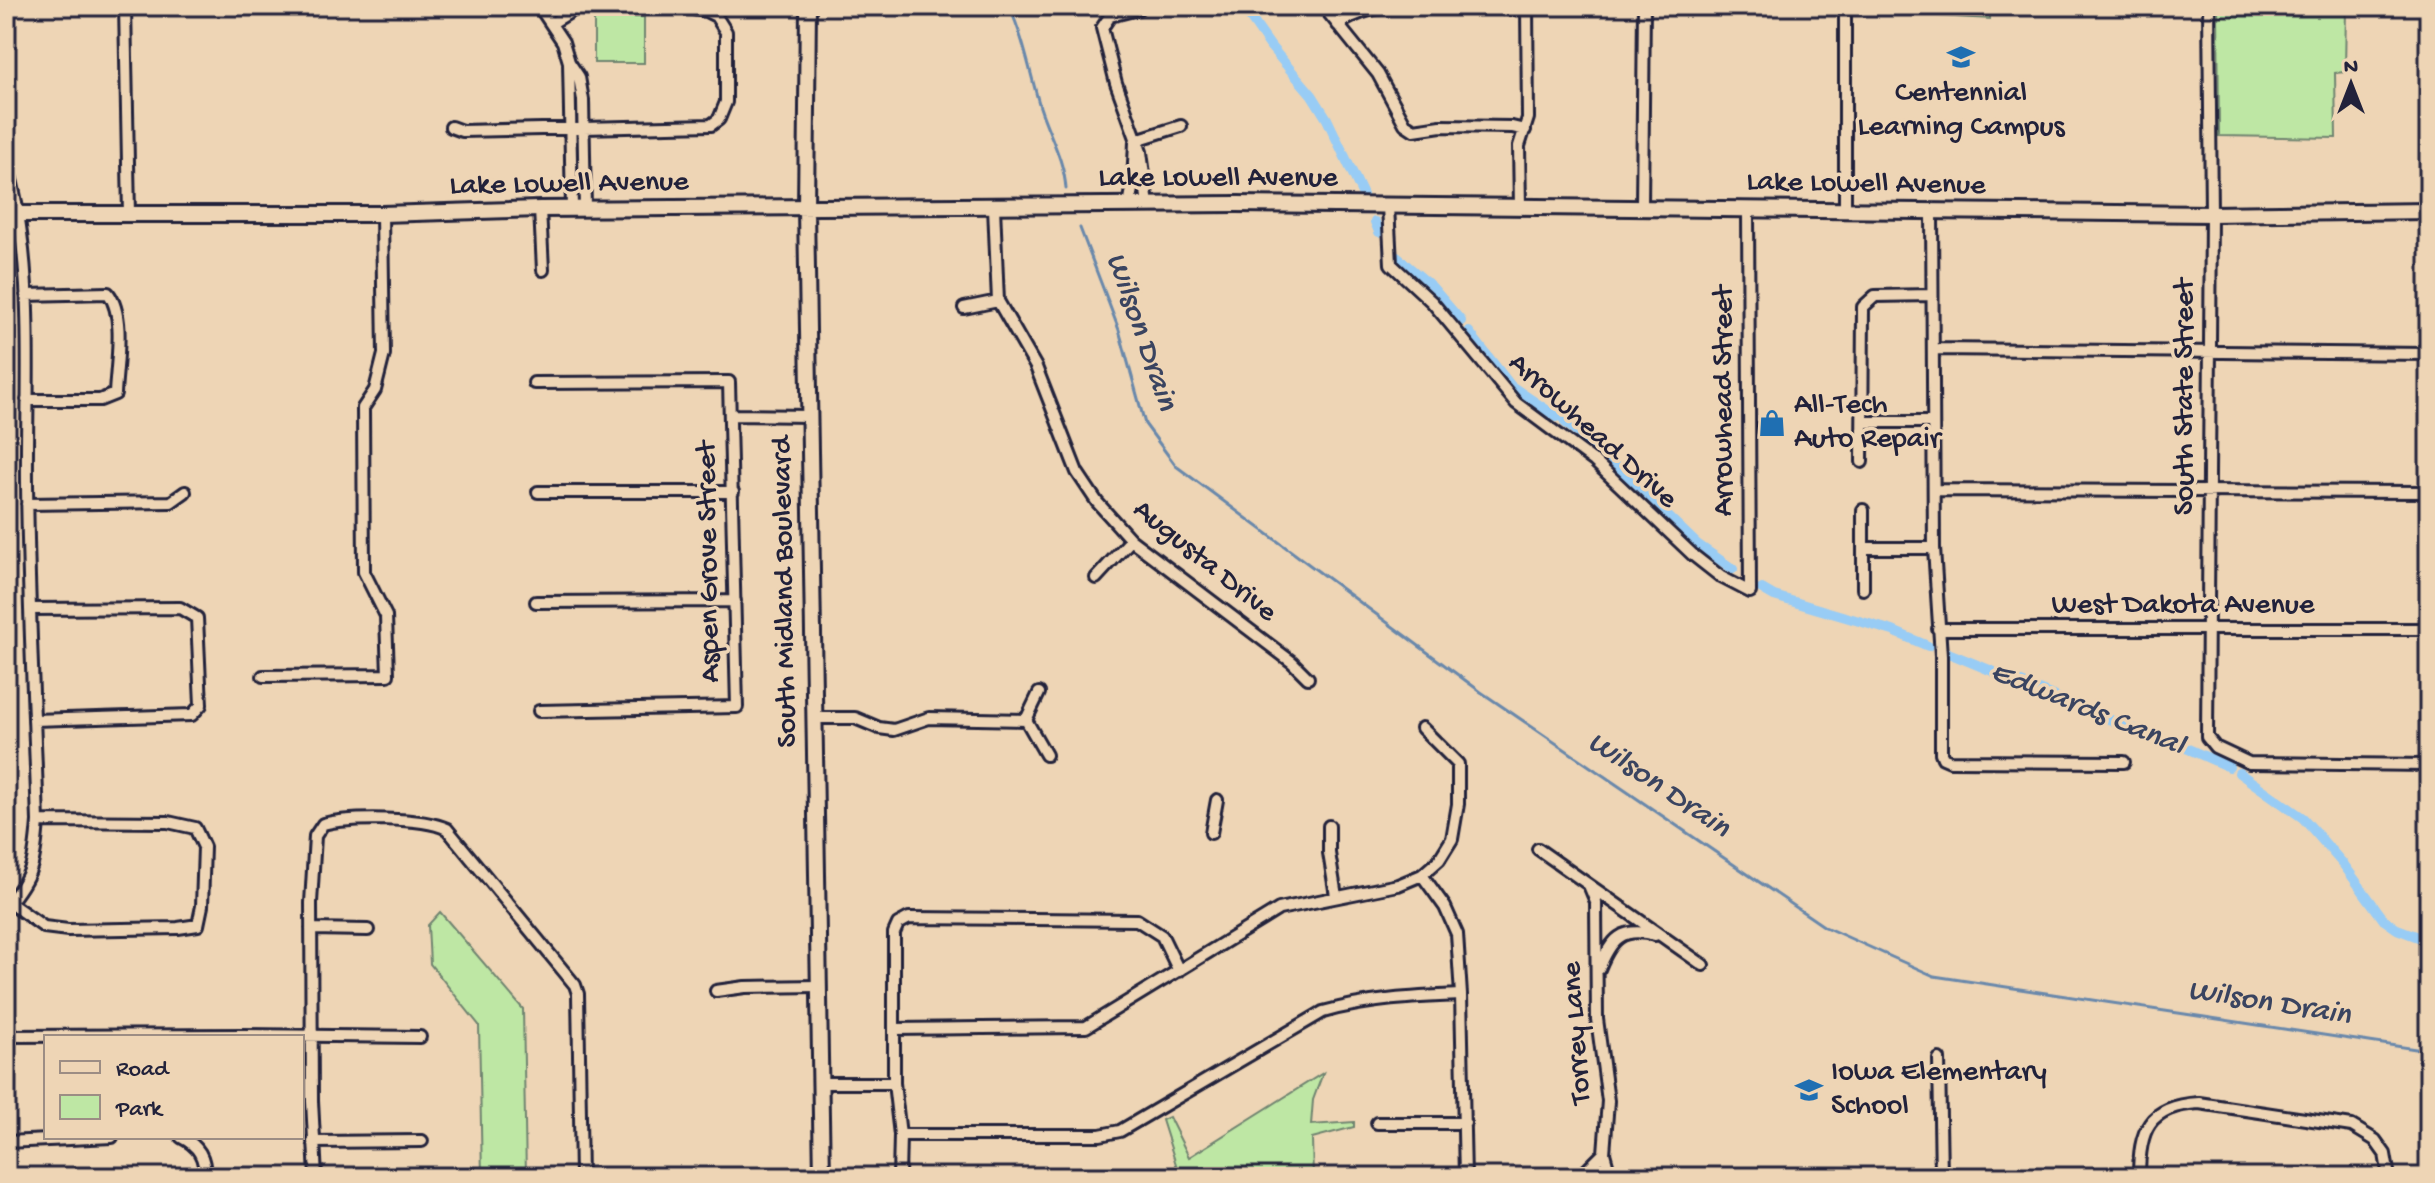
<svg xmlns="http://www.w3.org/2000/svg" width="2435" height="1183" font-family="'Gochi Hand',sans-serif">
  <rect width="100%" height="100%" fill="#eed5b5"/>
  <filter id="ink" filterUnits="userSpaceOnUse"><feTurbulence type="fractalNoise" baseFrequency=".0125" numOctaves="2"/><feDisplacementMap in="SourceGraphic" scale="16" xChannelSelector="R" yChannelSelector="G"/><feConvolveMatrix kernelMatrix="1 2 1 2 8 2 1 2 1" color-interpolation-filters="sRGB"/></filter>
  <g filter="url(#ink)">
    <path fill="#bee7a4" stroke="#708470" stroke-width="2" d="M1934,6H1990V19L1938,16Z
      M2218,6H2346L2345,72L2335,73L2336,138L2219,136Z
      M594,17H644V63H594Z
      M440,912L523,1009L526,1177H482L479,1025L430,964L428,925Z
      M1323,1073L1313,1100L1311,1125L1354,1122V1127L1312,1138L1313,1177H1180L1162,1120L1169,1117L1189,1157Z"/>
    <g fill="none" stroke-linecap="round" stroke-linejoin="round">
      <path stroke="#6988ab" stroke-width="3" d="M1009,6C1024,39 1030,73 1040,107C1049,135 1064,159 1066,189
        M1080,228L1119,330L1145,424L1176,466L1481,692L1825,927L1934,976L2429,1051"/>
      <path stroke="#98ccf5" stroke-width="10" d="M1242,6L1271,47L1312,95L1327,119L1363,195
        M1375,222L1379,232
        M1397,257L1431,286L1461,321
        M1469,332L1511,386L1557,417
        M1565,422L1597,448
        M1604,455L1697,544L1733,569
        M1762,589L1774,596L1893,631L1928,646
        M1946,652L2128,727L2186,748L2229,767
        M2239,773L2303,818L2344,865L2384,920L2397,929L2429,941"/>
      <g stroke="#22223b" stroke-width="16">
        <path id="minor" d="M125,6L129,215
          M539,6L563,42L569,62L579,77L583,100L585,209
          M1323,6L1378,74L1405,124L1414,130L1441,126L1512,127L1525,130
          M1448,6L1527,9
          M2209,6L2211,214L2207,737L2215,747L2249,763L2429,765
          M1138,9L1110,16L1102,28L1116,83L1141,152L1148,205
          M552,23L580,6
          M1338,25C1359,10 1378,7 1403,6
          M569,62L572,209
          M451,127L462,131L711,125L719,119L726,102V32L716,16L706,11L674,6
          M1136,140L1181,126
          M6,161C36,263 26,376 27,481C28,594 34,708 38,821C35,862 33,875 6,907
          M1129,205L1133,184L1135,142
          M1388,206L1391,264L1432,302L1516,403L1594,461L1693,555L1721,577L1750,592L1748,210
          M994,207L998,301L1036,367L1077,472L1097,502L1131,540L1292,662L1308,678
          M1520,207L1519,146L1528,118L1527,6
          M1642,207L1644,6
          M540,209L543,270
          M1845,211V6
          M1932,212L1934,548L1941,656V753L1943,758L1950,761L2124,762
          M26,295L108,293C126,316 116,366 115,394L100,400H27
          M964,308L998,301
          M1933,349L2429,354
          M534,383L729,382L737,707L539,711
          M730,415L809,416
          M1863,422H1932
          M1862,462L1863,307L1875,296L1932,295
          M1934,490L2429,492
          M538,492H733
          M27,504L171,502L185,492
          M1863,510V589
          M1864,548H1934
          M1096,578L1131,540
          M536,602L735,601
          M30,609L180,608L197,618L201,705L192,715L34,720
          M1938,629H2429
          M263,676L388,675L386,616L364,572L363,408L375,390L384,354L382,214
          M814,718H855L879,728L894,730L929,718L1026,720
          M1026,720L1046,755
          M1026,720L1039,693
          M1329,826V853L1336,896
          M1211,833L1217,800
          M1538,849L1703,965
          M1422,875L1445,907L1457,934L1461,995L1465,1177
          M1589,885L1596,902L1597,1019L1608,1101L1604,1153L1607,1164L1604,1177
          M10,903L44,927L68,930L178,928L198,925L202,906L204,847L195,828L168,822L38,821
          M311,929L368,930
          M1599,969C1611,939 1622,926 1655,935
          M716,991L745,987L818,986
          M894,1029L1086,1027L1279,909L1398,885L1422,875L1439,860L1452,839L1458,804V764L1422,728
          M6,1036L244,1035L420,1037
          M1939,1059L1941,1177
          M820,1083H894
          M1377,1123H1465
          M900,1135H1100L1120,1131L1323,1012C1369,999 1414,997 1461,995
          M181,1137C199,1146 205,1157 205,1177
          M6,1142L112,1137
          M313,1142L422,1141
          M316,1177L312,1101L311,903L315,836L323,824C349,817 423,817 447,829L575,985L578,994L581,1177
          M899,1177L900,1135L894,1083V933L898,924L909,918L1137,920L1162,936L1179,971
          M1580,1177L1604,1153
          M2139,1177C2139,1130 2148,1106 2199,1103L2352,1126L2375,1140L2385,1154L2389,1177"/>
      </g>
      <g stroke="#22223b" stroke-width="20">
        <path id="secondary" d="M808,6L806,209L822,1177
          M6,214H382L540,209L1237,204L2211,214L2429,211"/>
      </g>
      <use href="#minor" stroke="#eed5b5" stroke-width="10"/>
      <use href="#secondary" stroke="#eed5b5" stroke-width="14"/>
    </g>
  </g>
  <defs>
    <g id="school-bare" transform="scale(2.16)"><path d="M0-5L7-2L0 1L-7-2ZM-4 1L0 2.5L4 1V4Q0 6-4 4Z" fill="#1f6fb2" stroke="#eed5b5" stroke-width="2.5" paint-order="stroke"/></g>
    <g id="shop-bare" transform="scale(2.16)"><path d="M-5-2.5h2.3a2.7 3.5 0 0 1 5.4 0H5L5.5 6h-11ZM-1.5-2.5h3a1.5 2.3 0 0 0-3 0Z" fill="#1f6fb2" stroke="#eed5b5" stroke-width="2.5" paint-order="stroke"/></g>
  </defs>
  <g fill-rule="evenodd">
    <use href="#school-bare" x="1961" y="57"/>
    <use href="#shop-bare" x="1772" y="423"/>
    <use href="#school-bare" x="1809" y="1090"/>
  </g>
  <g text-anchor="middle" dominant-baseline="central" stroke-width="7" stroke-linejoin="round" paint-order="stroke">
    <g font-size="30" fill="#22223b" stroke="#eed5b5" text-anchor="start">
      <text x="1961" y="94" text-anchor="middle">Centennial<tspan x="1961" dy="34">Learning Campus</tspan></text>
      <text x="1794" y="406">All-Tech<tspan x="1794" dy="34">Auto Repair</tspan></text>
      <text x="1831" y="1073">Iowa Elementary<tspan x="1831" dy="34">School</tspan></text>
    </g>
    <g font-size="30" fill="#22223b" stroke="#eed5b5">
      <text x="1218" y="179">Lake Lowell Avenue</text>
      <text transform="translate(569 185) rotate(-1)">Lake Lowell Avenue</text>
      <text transform="translate(1866 185) rotate(1)">Lake Lowell Avenue</text>
      <text transform="translate(2186 397) rotate(-90)">South State Street</text>
      <text transform="translate(1725 401) rotate(-90)">Arrowhead Street</text>
      <text transform="translate(1592 432) rotate(42)">Arrowhead Drive</text>
      <text transform="translate(710 562) rotate(-91)">Aspen Grove Street</text>
      <text transform="translate(1204 562) rotate(39)">Augusta Drive</text>
      <text transform="translate(786 592) rotate(-91)">South Midland Boulevard</text>
      <text x="2183" y="606">West Dakota Avenue</text>
      <text transform="translate(1578 1033) rotate(-94)">Torrey Lane</text>
    </g>
    <g font-size="32" font-style="italic" fill="#3a4460" stroke="#eed5b5">
      <text transform="translate(1140 332) rotate(71)">Wilson Drain</text>
      <text transform="translate(2087 710) rotate(22)">Edwards Canal</text>
      <text transform="translate(1658 786) rotate(34)">Wilson Drain</text>
      <text transform="translate(2269 1004) rotate(9)">Wilson Drain</text>
    </g>
  </g>
  <rect width="2435" height="1183" fill="none" stroke="#eed5b5" stroke-width="32"/>
  <rect x="16" y="16" width="2403" height="1151" fill="none" stroke="#22223b" stroke-width="3" filter="url(#ink)"/>
  <rect x="44" y="1035" width="260" height="104" fill="#eed5b5" stroke="#9c8d84" stroke-width="2"/>
  <rect x="60" y="1061" width="40" height="12" fill="#eed5b5" stroke="#9c8d84" stroke-width="2"/>
  <text x="116" y="1075" font-size="24" fill="#22223b">Road</text>
  <rect x="60" y="1095" width="40" height="24" fill="#bee7a4" stroke="#9c8d84" stroke-width="2"/>
  <text x="116" y="1115" font-size="24" fill="#22223b">Park</text>
  <g transform="translate(2351 84)" stroke="#eed5b5" stroke-width="6" paint-order="stroke">
  <path d="M0-6L14 30L0 20L-14 30Z" fill="#22223b"/>
  <text y="-12" font-size="22" font-weight="bold" text-anchor="middle" fill="#22223b">N</text>
  </g>
</svg>
